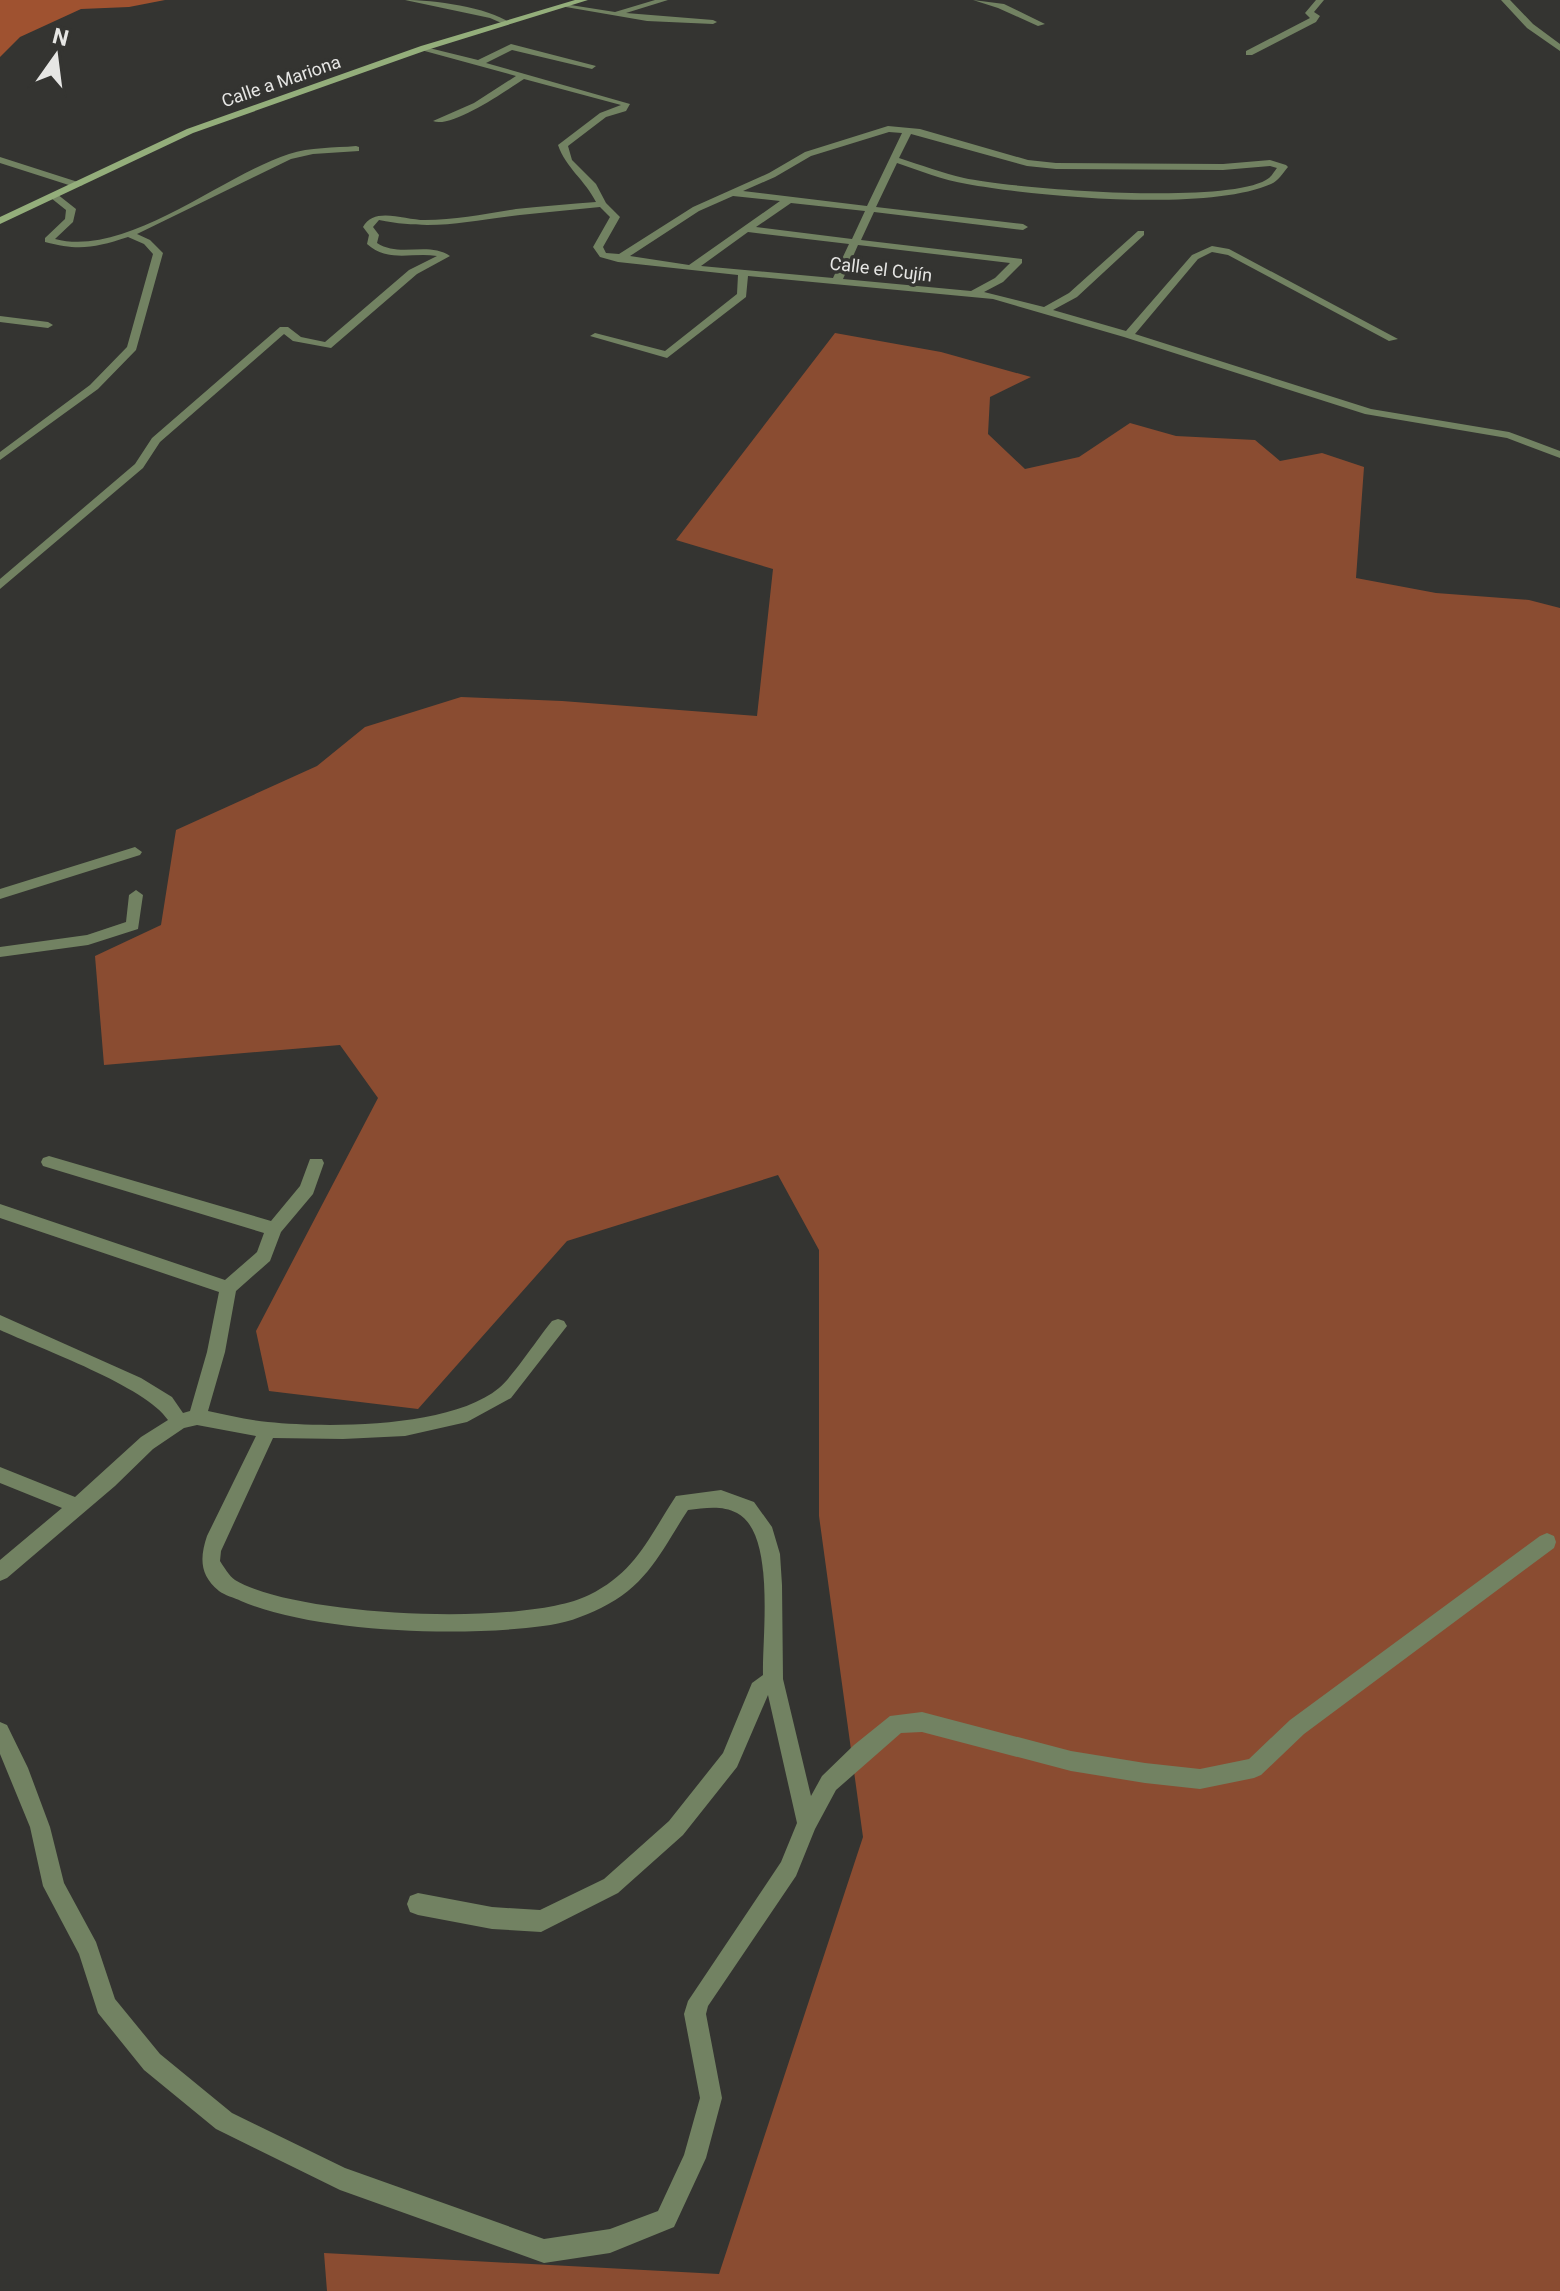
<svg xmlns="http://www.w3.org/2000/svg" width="1560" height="2291" font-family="Roboto,sans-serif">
  <rect width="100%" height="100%" fill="#343431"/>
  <path fill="#8a4c31" d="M835,333L941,352L1031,377L990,397L988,434L1025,469L1079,457L1130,423L1176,436L1255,440L1280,461L1322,453L1364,467L1356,578L1436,593L1529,600L1560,608V2291H327L324,2253L719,2274L863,1837L819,1516V1250L778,1175L567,1241L418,1409L269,1391L256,1331L378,1098L340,1045L104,1065L95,956L161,925L176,830L317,766L365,727L461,697L562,701L757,716L773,569L676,540Z"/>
  <path fill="#9f5230" d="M0,0H165L129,7L81,9L20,37L0,57Z"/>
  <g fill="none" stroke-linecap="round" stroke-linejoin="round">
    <path fill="#728262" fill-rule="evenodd" d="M405,0C433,0 488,7 510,23L506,25L490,18Z
      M655,0H668L626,13L713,20L717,22L713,24L647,21L560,6L564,4L615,12Z
      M973,0L1004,4L1045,24L1038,26L998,8Z
      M1316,0H1324L1314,12L1320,16L1316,22L1252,55H1246V51L1310,18L1305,13Z
      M1501,0H1510L1533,24L1560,44V51L1527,28Z
      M511,44L596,66L592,69L512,50L486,63L630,104L626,111L606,117L568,146L572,160L596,184L606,203L620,217L603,247L606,253L619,254L693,207L769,173L805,152L888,126L920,129L1028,160L1056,163L1223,164L1270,160L1286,165L1288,167C1283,173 1278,181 1271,184C1208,212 1037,197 967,184C943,180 920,171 897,163L876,207L1023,224L1028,227L1023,230L874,212L861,240L1022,259V263L1003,282L984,292L1044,307L1069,293L1138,231H1144V235L1077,297L1053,310L1126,331L1192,255L1212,246L1229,249L1398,339L1389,341L1228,255L1212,252L1198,259L1135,334L1371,409L1509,432L1560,451V458L1507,438L1365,414L1124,337L993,299L748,276L746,297L667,358L590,336L595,333L665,351L737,294L738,275L618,262L600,257L593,247L610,217L600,207C573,210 546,212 520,215C466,221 435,231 379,220L373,227L379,235L377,243C400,258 428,241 450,256L417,274L331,348L293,341L284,334L160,442L143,468L0,589V579L135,464L152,438L280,327H288L301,337L325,342L409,270L437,256C412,252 388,263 367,244L369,235L363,227C374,206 404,220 425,220C456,220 485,214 516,209C543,206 570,204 596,202C585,180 566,168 558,145L600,113L621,105L524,79C507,90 451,129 433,121L474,103L516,76L421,50V46L478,60ZM889,132L902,133L867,206L743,191L775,177L811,156ZM911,134L1027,166L1056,169L1223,170L1270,166L1277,168C1276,169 1271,177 1269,178C1233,206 1014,189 964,178C942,173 921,165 899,158ZM733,196L780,201L689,265L630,256L699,211ZM791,203L865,211L852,239L756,227ZM748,232L849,244L833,278L701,266ZM858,245L1010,263L995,278L971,291L843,279Z
      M356,146L359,147V151L313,154L291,159L137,234L150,240L163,253L136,350L98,389L0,460V452L90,385L127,347L153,254L144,244L128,237C94,248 79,251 45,242V238L65,219L66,210L51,198V194H57L76,209L73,222L55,239C127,258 221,176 289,154C310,147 334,148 356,146Z
      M0,157L81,183L83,185L75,187L0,163Z
      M0,316L48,322L53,325L48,328L0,322Z
      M135,847L142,852L140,855L0,899V889Z
      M136,890L143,895L138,929L88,945L0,957V947L87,935L126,922L129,895Z
      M49,1156L271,1221L300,1186L310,1159H322L324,1163L313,1194L281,1232L270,1261L236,1291L225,1352L208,1411C227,1415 248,1420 268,1422C328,1428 451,1428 499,1388C514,1375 538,1338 552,1321L558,1319L564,1321L567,1326L511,1398L467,1422L405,1436L343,1439L273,1438L221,1551L220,1561C224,1567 229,1576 235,1580C296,1617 525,1627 589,1595C636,1572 649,1537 676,1496L721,1490L754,1502L772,1527L780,1554L782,1585L783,1679L811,1796L822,1776L854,1745L890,1716L922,1712L1071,1751L1145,1763L1200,1769L1249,1759L1290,1720L1540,1536L1547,1533L1554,1536L1556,1542L1554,1548L1304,1734L1261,1775L1254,1778L1200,1789L1145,1783L1071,1771L922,1732L901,1733L836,1790L815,1829L796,1876L708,2006L706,2014L722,2098L706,2158L674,2227L610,2253L544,2263L340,2190L216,2129L144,2070L98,2013L79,1954L43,1886L30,1827L0,1754V1722L7,1725L28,1768L50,1827L64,1883L96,1942L115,1999L160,2054L232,2113L345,2168L544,2239L610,2229L658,2211L684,2155L700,2098L684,2014L688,2001L781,1862L797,1823L768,1695L737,1767L683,1835L618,1893L541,1932L492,1929L418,1915L410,1912L407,1904L410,1896L418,1893L492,1907L540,1910L604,1879L669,1821L723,1753L752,1683L763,1675C762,1637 776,1533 737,1513C722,1505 705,1508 688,1510C661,1551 648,1585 601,1608C583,1617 563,1624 543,1626C462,1637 316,1633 241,1601C235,1598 224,1595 219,1591C199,1575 200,1557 207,1536L256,1436L197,1425L184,1428L153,1449L115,1486L7,1578L0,1581V1560L62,1508L0,1483V1467L75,1497L141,1437L168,1420C147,1387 39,1348 0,1330V1315L141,1378L172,1397L183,1413L190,1411L207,1352L219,1292L0,1218V1204L225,1280L257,1252L264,1233L43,1166L41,1162L43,1158Z"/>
    <path fill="#94ae7b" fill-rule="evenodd" d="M575,0H588L427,50L193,133L0,224V217L187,129L421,46Z"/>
  </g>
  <g text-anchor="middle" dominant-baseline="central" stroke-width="7" stroke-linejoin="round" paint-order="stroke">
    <g font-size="18" fill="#e6e6e4" stroke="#343431">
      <text transform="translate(281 81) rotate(-19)">Calle a Mariona</text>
      <text transform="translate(881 269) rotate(7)">Calle el Cujín</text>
    </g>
  </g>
  <g transform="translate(56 56) rotate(14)" stroke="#343431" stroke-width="6" paint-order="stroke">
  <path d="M0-6L14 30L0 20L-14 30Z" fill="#e6e6e4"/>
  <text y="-12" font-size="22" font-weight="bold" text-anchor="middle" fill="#e6e6e4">N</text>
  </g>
</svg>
